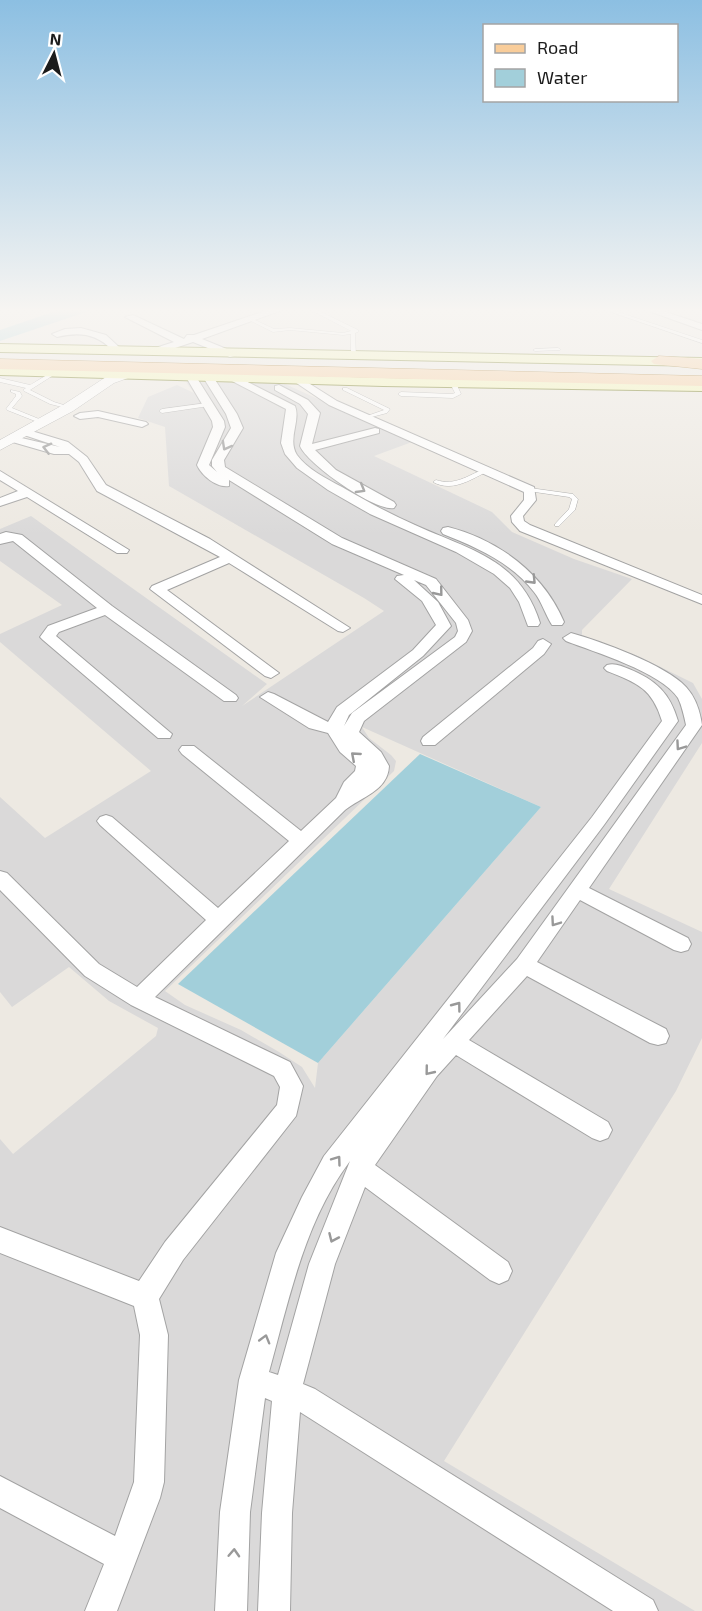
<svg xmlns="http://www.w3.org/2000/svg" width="702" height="1611" font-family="'Exo 2',sans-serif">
  <rect width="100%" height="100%" fill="#ede9e2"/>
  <path fill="#dad9d9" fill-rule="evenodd" d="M186,382L283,383L412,442L374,456L492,512L512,532L574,559L632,579L582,630V635L638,656L693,683L702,699V743L609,889L702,932V1038L676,1091L444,1461L695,1611H0V1139L13,1154L156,1036L158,1028L109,1001L69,967L12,1007L0,992V797L45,838L151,771L0,642V634L62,605L0,561V529L31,516L267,684L242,706L384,611L364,598L169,486L165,427L138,418L148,397L177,385L194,393ZM362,727L541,807L318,1063L315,1088L302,1067L279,1052L241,1030L185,1005L165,991L394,771L396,761L391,755L369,738Z"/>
  <path fill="#a2cfda" d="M420,754L541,807L318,1063L178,984Z"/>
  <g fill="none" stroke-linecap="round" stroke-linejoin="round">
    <path fill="#a2cfda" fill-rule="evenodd" d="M62,309H88L86,312L0,341V330Z"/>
    <g stroke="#a3a3a3" stroke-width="1">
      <path id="service" d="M309,309H315L358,330V332L355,333L356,357L351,356V334L343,335L290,330L273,332L247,319L251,318L274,329L290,328L343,333L351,331Z
        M602,309H609L702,340V343Z
        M558,348L560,349V350L535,351L533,350L535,349Z
        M47,375L52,376L30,390L54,402L70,407V409L50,404L24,391L23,390L26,388L0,382V378L30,385Z
        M453,381L456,383L461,394L453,398L401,396L398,394L401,392L452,394L455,393L450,383Z
        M343,388H347L390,409L387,413L364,419V417L384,410L343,390Z
        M11,390L20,392L22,396L12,408L44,421V423H40L7,410L6,409L16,396V394L11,392Z
        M207,403L210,405L209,406L162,413L159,411L162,409Z
        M484,469L487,471L486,472C469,481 451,492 433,482L436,480C455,486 467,476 484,469Z
        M530,488L573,494L578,499L575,510L559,526H555V524L569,509L572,499L569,497L528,491L527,490Z"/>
    </g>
    <g stroke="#a3a3a3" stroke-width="2">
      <path id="minor" d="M271,309H285L202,339L234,352V356L230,357L193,342L157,354H149V350L174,342L125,317L133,315L184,339L187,335H194Z
        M643,309H657L702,324V330Z
        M81,328L106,335L120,348L112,350C96,333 78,332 57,337L52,334L65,329Z
        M191,374L195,375L224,421L225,427L209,465L217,472L212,466V460L231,428L226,414L203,377L208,374L212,375L237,414L243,428L224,460L225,467L342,538L436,579L468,620L472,631L466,642L364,721L359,732L381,752L389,766C388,791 361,797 345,810L155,997L290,1062L303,1086L296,1116L183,1260L159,1299L168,1335L164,1482L160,1498L117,1611H85L104,1564L0,1508V1476L115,1536L134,1482L140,1335L134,1306L0,1253V1227L139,1281L165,1242L277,1105L280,1087L274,1076L131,1005L85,976L0,890V871L7,873L99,964L137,987L206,920L100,825L97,821L100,817L106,815L112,817L218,908L289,841L182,754L179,750L182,746H194L301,831L336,798L344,782L355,771L356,766L340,752L328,733L309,728L260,697L268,692L274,694L328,722L337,707L413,650L436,625L422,601L395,579L397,576L404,575L332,544L221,475L229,480V486C217,488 202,476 197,465L213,427L212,421L186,377ZM414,580L426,585L456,623L458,631L455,637L352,713L344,726L349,715L423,656L451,626L438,602Z
        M236,376L295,406C301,421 287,439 297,455C307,469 327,479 342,487C366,501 390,514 415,525C470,550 520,559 540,623L538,626H528L519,602L510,588L494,574L456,552L370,514L328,490L297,468L285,454L281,443L286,409L232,381L231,379Z
        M299,377L337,401L534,487L536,500L523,516L524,521L530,525L702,595V604L520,531L512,522L511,516L524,500V492L329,405L295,382L294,380Z
        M279,385L308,400L320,413L312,444L375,428L379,429V433L315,450L336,470L394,502L396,505L394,508C376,512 307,464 300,446L308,414L300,404L275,390V386Z
        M98,411L146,422L148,424L142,427L98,417L80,419L74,416L80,413Z
        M25,429L68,442L87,457L106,485L210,539L350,628L343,632L338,631L229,563L167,590L279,673L271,678L265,676L150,589L152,586L220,557L97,491L79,462L69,454H54L9,441L7,439L13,436L60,447L21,434V430Z
        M0,471L129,550L127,553H117L27,497L0,506V498L18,491L0,480Z
        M448,527C499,540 544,574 564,622L562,625H552C545,614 542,602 534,592C512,563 476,547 443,534L441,531L443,528Z
        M6,532L22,535L112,606L236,695L238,698L236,701H224L105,615L59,632L56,636L172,734L170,738H158L43,640L40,637L48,626L97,608L13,541L0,544V534Z
        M571,633C600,641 666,665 686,687C696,698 700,711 702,725L589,888L688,938L691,944L688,950L681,952L674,950L580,900L537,962L666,1029L669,1036L666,1043L658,1045L650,1043L527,976L469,1040L608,1122L612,1130L608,1138L600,1141L592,1138L456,1055L437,1076L375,1165L508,1262L512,1271L508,1280L499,1284L490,1280L365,1187L335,1264L303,1384L315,1389L653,1600L658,1611H613L300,1412L292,1513L290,1611H258L262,1513L272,1401L265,1398L250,1512L247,1611H215L220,1512L239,1380L276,1253L302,1197L324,1156L592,817L662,721C652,688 637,683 607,671L604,668L607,665C615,663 621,666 629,669C656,680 670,693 678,721L604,825L443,1039L517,959L686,725C684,716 682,706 678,698C661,672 594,652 566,641L563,638ZM350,1161L309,1264L278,1375L269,1372C289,1300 304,1222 350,1161Z
        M543,639L551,644L544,654L435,745H423L421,741L423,737L533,648L538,641Z"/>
    </g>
    <g stroke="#a3a3a3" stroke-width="1">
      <path id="tertiary" d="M124,371L128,372V378L114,383L73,411L0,450V440L63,405L106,377Z"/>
    </g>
    <g stroke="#676e07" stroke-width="2">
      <path id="secondary" d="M0,344L702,358V366L0,352Z
        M0,367L383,378L702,383V391L383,386L0,375Z"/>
    </g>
    <g stroke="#905d04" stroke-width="1">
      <path id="primary" d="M659,356L702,359V369L654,364L651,361Z
        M0,359L702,376V386L0,369Z"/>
    </g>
    <use href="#service" fill="#fff" fill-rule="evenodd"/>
    <use href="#minor" fill="#fff" fill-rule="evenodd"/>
    <use href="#tertiary" fill="#fff" fill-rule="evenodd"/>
    <use href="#secondary" fill="#f6f7b5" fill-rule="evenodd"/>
    <use href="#primary" fill="#f9cd9a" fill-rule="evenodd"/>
  </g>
  <defs><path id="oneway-chevron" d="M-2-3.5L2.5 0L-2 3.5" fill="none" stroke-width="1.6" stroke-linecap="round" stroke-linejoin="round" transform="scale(1.5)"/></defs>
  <g stroke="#999">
    <use href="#oneway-chevron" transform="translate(226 446) rotate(119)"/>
    <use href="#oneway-chevron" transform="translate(47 448) rotate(-166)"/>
    <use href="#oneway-chevron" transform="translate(361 489) rotate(30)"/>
    <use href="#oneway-chevron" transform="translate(532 580) rotate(46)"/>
    <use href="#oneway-chevron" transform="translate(439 592) rotate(51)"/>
    <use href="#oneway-chevron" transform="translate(680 746) rotate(125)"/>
    <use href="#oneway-chevron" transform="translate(355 756) rotate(-139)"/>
    <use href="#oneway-chevron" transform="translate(555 922) rotate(125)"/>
    <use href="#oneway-chevron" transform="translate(457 1006) rotate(-53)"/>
    <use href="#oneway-chevron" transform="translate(429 1071) rotate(129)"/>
    <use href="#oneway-chevron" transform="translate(337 1160) rotate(-54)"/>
    <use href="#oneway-chevron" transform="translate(333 1238) rotate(114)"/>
    <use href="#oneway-chevron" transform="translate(265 1339) rotate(-74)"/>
    <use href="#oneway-chevron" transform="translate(234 1553) rotate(-87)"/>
  </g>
  <linearGradient id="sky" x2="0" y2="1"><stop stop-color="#8cbfe2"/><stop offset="0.58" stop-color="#f7f5f2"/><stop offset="1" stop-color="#f7f5f2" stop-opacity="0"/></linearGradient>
  <rect width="702" height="535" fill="url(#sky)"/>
  <rect x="483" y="24" width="195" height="78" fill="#ffffff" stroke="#a4a4a4" stroke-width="1.5"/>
  <rect x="495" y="44" width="30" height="9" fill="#f9cd9a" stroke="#a4a4a4" stroke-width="1.5"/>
  <text x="537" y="54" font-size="18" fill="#1c1c1c">Road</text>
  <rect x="495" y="69" width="30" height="18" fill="#a2cfda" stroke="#a4a4a4" stroke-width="1.5"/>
  <text x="537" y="84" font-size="18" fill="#1c1c1c">Water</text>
  <g transform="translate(54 54) rotate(6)" stroke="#ffffff" stroke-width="4.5" paint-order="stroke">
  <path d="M0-4.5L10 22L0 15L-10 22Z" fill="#1c1c1c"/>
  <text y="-9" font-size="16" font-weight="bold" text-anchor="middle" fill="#1c1c1c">N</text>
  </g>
</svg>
